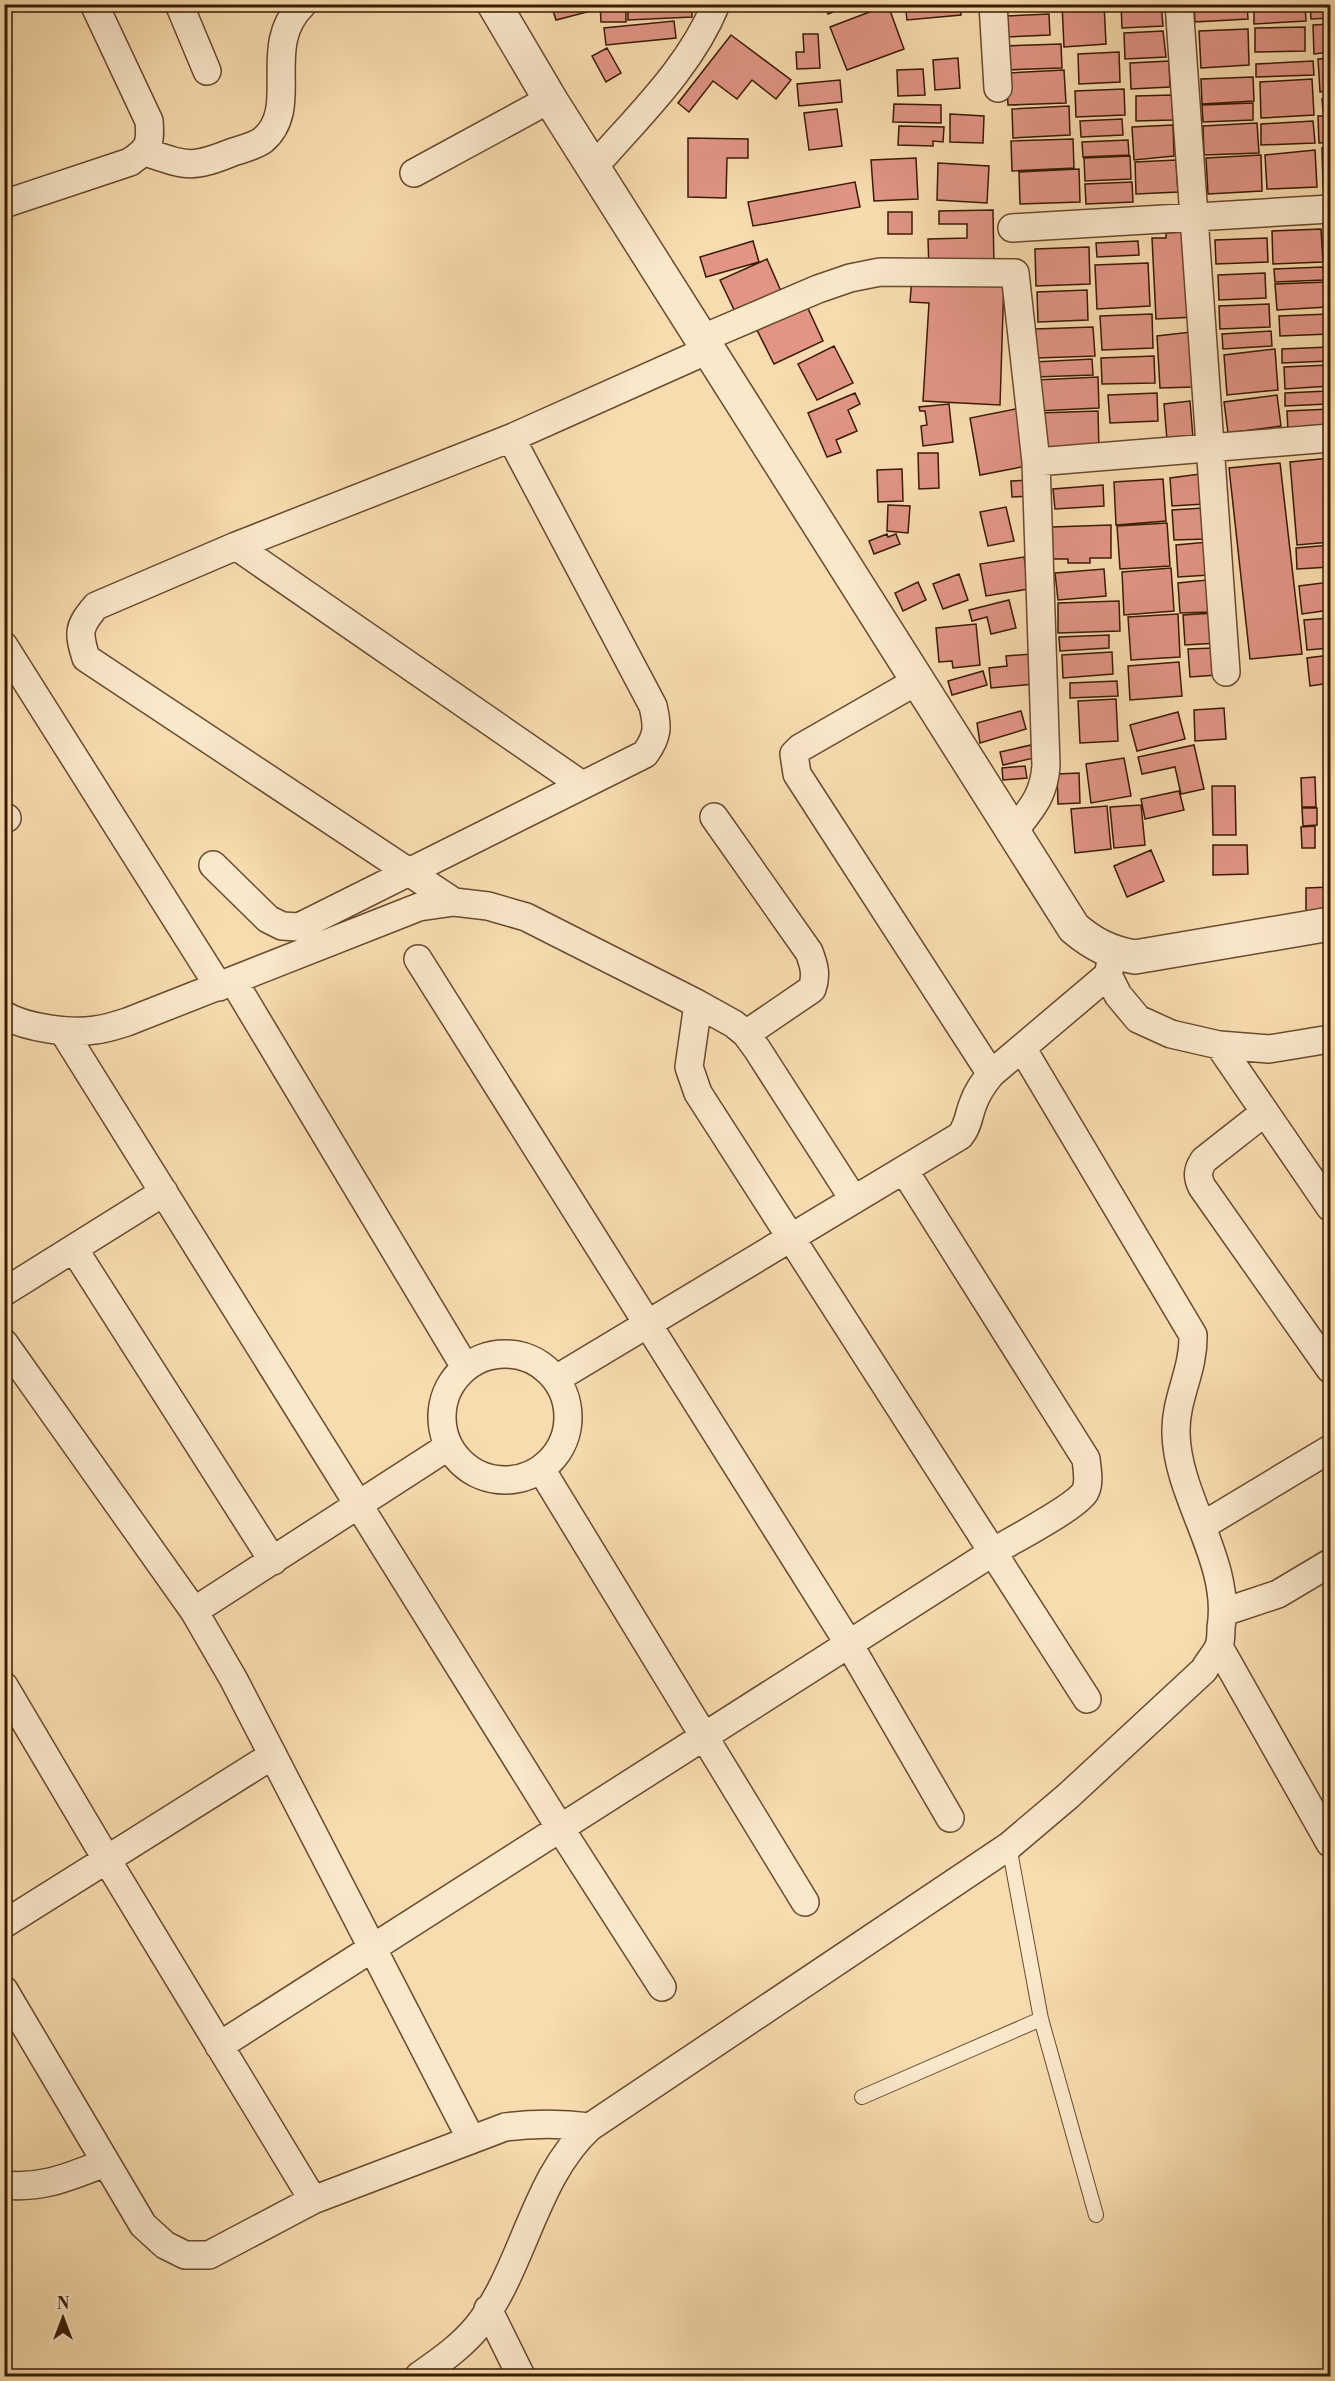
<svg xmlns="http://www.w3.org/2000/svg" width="1335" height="2381" font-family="'Libre Bodoni',serif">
  <rect width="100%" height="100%" fill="#f8dcaf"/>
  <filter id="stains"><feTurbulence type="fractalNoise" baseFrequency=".00333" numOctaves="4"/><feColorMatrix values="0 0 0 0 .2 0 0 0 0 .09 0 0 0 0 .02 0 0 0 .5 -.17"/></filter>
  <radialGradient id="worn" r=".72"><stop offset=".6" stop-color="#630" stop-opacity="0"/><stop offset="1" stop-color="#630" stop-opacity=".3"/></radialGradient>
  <path fill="#e29585" stroke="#391a03" stroke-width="1.5" d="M551,4H589L591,11L556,20Z
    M600,4H626V22H601Z
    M628,4H692V17L628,20Z
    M825,4H854L828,14Z
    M905,4H960L961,15L907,20Z
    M1062,4H1104L1106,44L1064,47Z
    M1121,4H1161L1163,26L1122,28Z
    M1194,4H1247L1248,19L1195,22Z
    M1254,4H1305L1306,21L1254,24Z
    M1310,4H1330V18L1311,19Z
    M888,5L904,49L847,70L830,27Z
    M1049,14L1050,35L1007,37L1006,16Z
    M674,21L676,38L606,45L604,28Z
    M1330,24V52L1314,54L1313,25Z
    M1305,27V51L1255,52V28Z
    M1248,29L1249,65L1201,68L1199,31Z
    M1163,31L1166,57L1125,59L1124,33Z
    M803,34H818L820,68L797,69L796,52H804Z
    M731,35L791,80L776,99L752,80L737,99L713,81L689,112L678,103Z
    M1061,44L1062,68L1005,70L1004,46Z
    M607,48L621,73L606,82L592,56Z
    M1119,52L1120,82L1079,84L1078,54Z
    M958,58L960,88L935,90L933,60Z
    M1330,58V91L1320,92L1318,59Z
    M1169,61L1170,87L1131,89L1130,63Z
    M1313,61L1314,75L1256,77V64Z
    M923,69L925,95L898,96L897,70Z
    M1064,70L1066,103L1008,105L1006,73Z
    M1253,77L1254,101L1202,104L1201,79Z
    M1312,79L1314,115L1261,118L1260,82Z
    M840,80L842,102L799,106L797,84Z
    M1124,89L1125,115L1076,117L1075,91Z
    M1172,95L1173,120L1136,121V96Z
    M1330,98V112H1323L1322,99Z
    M1253,103V120L1203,122L1202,105Z
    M894,104L941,105V123L893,122Z
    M1069,106L1070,135L1013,138L1012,109Z
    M837,109L842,146L809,150L804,113Z
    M950,114L984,116L983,143L950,142Z
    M1318,116H1330V142L1319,143Z
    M1122,119L1123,135L1081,137L1080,121Z
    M1313,121L1315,143L1261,145V124Z
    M1257,123L1259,153L1204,155L1203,126Z
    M1173,125L1174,156L1134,160L1132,127Z
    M899,126L944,127L943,142L933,141V146L898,145Z
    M688,138L748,139V158H727L726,198L688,197Z
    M1073,139L1074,168L1012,171L1011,141Z
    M1128,140L1129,155L1083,157L1082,142Z
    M1330,147V186L1323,187L1322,148Z
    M1315,150L1317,187L1267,189L1265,155Z
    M1261,155L1262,191L1208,194L1206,158Z
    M1130,156L1131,179L1085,181L1084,158Z
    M916,158L918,199L874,201L871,160Z
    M1176,160L1178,192L1136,194L1135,162Z
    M938,163L989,166L987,203L937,200Z
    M1079,169L1080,202L1020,204L1019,172Z
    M855,182L860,207L753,226L748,202Z
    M1132,182L1133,202L1086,204L1085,184Z
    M993,210L994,268L929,269L928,239L967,238V224H939V211Z
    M888,212H912V234H888Z
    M1321,229L1323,262L1273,264L1272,231Z
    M1185,232L1195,317L1156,319L1152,238H1166V233Z
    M1267,238L1268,262L1216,264L1215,240Z
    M753,241L759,262L706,277L700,257Z
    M1138,241L1139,255L1097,257L1096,243Z
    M1089,247L1090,284L1036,286L1035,249Z
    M767,259L784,298L738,318L720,280Z
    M1148,263L1150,306L1097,309L1095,265Z
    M1323,267L1324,280L1275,282L1274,269Z
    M1265,273L1266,298L1219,300L1218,275Z
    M912,277L1004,280L1000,405L923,401L929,303L910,302Z
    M1327,282V307L1277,310L1275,284Z
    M1087,290L1088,320L1038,322L1037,292Z
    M805,302L823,341L774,364L755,326Z
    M1269,304L1270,327L1220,329L1219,306Z
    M1152,314L1153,348L1102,350L1100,316Z
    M1329,314L1330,334L1280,336L1279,316Z
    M1093,327L1095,356L1037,358L1035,329Z
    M1271,331L1272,346L1223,349L1222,334Z
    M1191,332L1194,387L1160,388L1157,336Z
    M834,346L853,383L817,400L798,364Z
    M1329,347L1330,361L1282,363V349Z
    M1275,349L1278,390L1227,395L1224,355Z
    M1154,356L1155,383L1102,384L1101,358Z
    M1092,359L1093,375L1035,377L1034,362Z
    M1329,365L1330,386L1285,389L1284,367Z
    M1098,377L1099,408L1037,411L1036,380Z
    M1327,391L1328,404L1285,406V393Z
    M855,393L860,404L848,410L857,431L836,440L841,452L827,457L808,413Z
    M1157,393L1158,421L1110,423L1108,395Z
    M1277,395L1281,426L1228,433L1224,402Z
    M1190,401L1193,438L1167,440L1164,404Z
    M949,404L953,442L923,446L921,426L927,425L925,411H920L919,407Z
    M1021,408L1032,465L980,475L970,418Z
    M1330,409V429L1288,431L1287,411Z
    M1098,411L1099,452L1041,454L1039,413Z
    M918,453H938L939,488L919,489Z
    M1330,458V542L1297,545L1290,462Z
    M1280,463L1302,654L1250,659L1229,468Z
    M902,469L903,501L878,502L877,470Z
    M1200,474L1204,504L1172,506L1170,478Z
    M1163,479L1166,521L1116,525L1114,482Z
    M1031,480L1032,496L1012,497L1011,481Z
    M1103,485L1104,506L1055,509L1053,489Z
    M888,505L910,506L908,533L887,531Z
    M1006,507L1014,541L988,546L980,512Z
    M1203,508L1207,539L1174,540L1172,510Z
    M1167,523L1170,566L1120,569L1117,526Z
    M1111,525V558H1090V563H1068V559H1053L1052,527Z
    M887,534L888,537L896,534L900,544L874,554L869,541Z
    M1208,542L1209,575L1178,577L1176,545Z
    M1330,545V567L1297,569L1296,548Z
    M1024,557L1029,589L986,596L980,564Z
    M1171,568L1174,611L1124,615L1122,572Z
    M1104,569L1106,596L1058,600L1055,573Z
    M959,574L968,600L943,609L933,584Z
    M1207,580L1210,612L1180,613L1178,583Z
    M918,582L926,600L903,611L895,593Z
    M1330,582V610L1302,614L1299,586Z
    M1009,600L1016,628L991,634L987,617L972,621L969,610Z
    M1119,601L1120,631L1058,633V603Z
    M1215,613L1218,643L1185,645L1183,615Z
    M1178,614L1180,657L1131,660L1128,617Z
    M1330,618V648L1307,650L1304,620Z
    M976,624L980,665L953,668L952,661L939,662L936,628Z
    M1109,635V648L1060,651L1059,637Z
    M1215,648L1217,675L1190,677L1188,649Z
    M1112,652L1113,674L1063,678L1062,655Z
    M1032,654L1035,684L991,688L989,668L1007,666L1006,656Z
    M1330,655V683L1310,686L1307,658Z
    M1179,662L1182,696L1130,700L1128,666Z
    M983,671L987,685L952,695L948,681Z
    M1117,681L1118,696L1070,698V683Z
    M1116,699L1118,741L1080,743L1078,701Z
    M1224,708L1226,739L1195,741L1194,710Z
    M1021,711L1026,729L980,743L977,723Z
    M1178,712L1185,739L1137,751L1130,725Z
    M1031,745L1034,758L1003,765L1000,752Z
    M1194,745L1204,789L1181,794L1175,767L1142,774L1138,757Z
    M1124,758L1131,796L1091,803L1086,764Z
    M1025,766L1027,778L1003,780L1002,768Z
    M1079,773L1080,803L1058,804L1057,774Z
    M1315,777L1316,807H1302L1301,778Z
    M1212,786H1235L1236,835H1213Z
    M1179,791L1184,810L1145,819L1141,799Z
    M1141,805L1145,845L1114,848L1110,807Z
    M1107,806L1111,849L1075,853L1071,809Z
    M1302,808H1317V825L1303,826Z
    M1315,826V848H1302L1301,827Z
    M1213,845H1247L1248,874L1213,875Z
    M1151,850L1164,881L1127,897L1114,866Z
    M1330,887V910L1306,911V888Z"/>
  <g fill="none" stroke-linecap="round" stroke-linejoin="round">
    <g stroke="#694a2e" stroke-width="16">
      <path id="service" d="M1009,1846L1041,2019L1096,2215
        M862,2097L1041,2019"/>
    </g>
    <g stroke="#694a2e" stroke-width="30">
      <path id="minor" d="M179,4L207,71
        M993,4L998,88
        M1179,4L1226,672
        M145,152C187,166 191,169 233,152C242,149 255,146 263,140C302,107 259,46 303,4
        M593,168C637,117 690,68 716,4
        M414,173L550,99
        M4,204L130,162C149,149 151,144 149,121L94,4
        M1012,228L1330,209
        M701,339L818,289L850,278L880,272L1015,273L1036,462L1046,766C1044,796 1031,809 1013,832
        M1036,462L1330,438
        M236,546L582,785
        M4,646L219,987
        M917,681L800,748L794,754L797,774L991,1074
        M714,817L809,952C814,965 817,975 812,989L746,1034
        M4,818H7
        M213,865L268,919L282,926L299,927L645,754C658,736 658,727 653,706L511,438
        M454,902L86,658C78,632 78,627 96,606L236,546L511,438L708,350
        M1112,957L1108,975L1118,995L1138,1019L1171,1034L1219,1045L1269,1049L1330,1039
        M418,959L849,1644L950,1818
        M234,982L465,1367
        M698,1004L689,1067L698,1093L1087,1699
        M4,1015C26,1028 71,1034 95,1030C106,1029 117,1025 127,1022L419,907L454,902L488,906L526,917L698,1004L734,1024L746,1034L757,1049L854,1200
        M63,1031L560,1828L662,1987
        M1219,1045L1330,1207
        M1265,1112L1204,1160C1197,1170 1197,1177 1202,1187L1330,1369
        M74,1249L273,1561
        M4,1292L164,1192
        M4,1343L194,1611L234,1680L471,2139
        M442 1417a63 63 0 1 1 126 0a63 63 0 1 1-126 0Z
        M556,1379L960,1136C969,1125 968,1116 973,1104C977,1092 983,1084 991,1074L1108,975
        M541,1469L805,1902
        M1202,1526L1330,1449
        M194,1611L449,1446
        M1224,1612L1278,1594L1330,1563
        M1219,1647L1330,1843
        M4,1686L107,1860L313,2200
        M4,1924L273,1755
        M4,1990L143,2225L165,2245L185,2255H209L313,2200L505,2127C535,2123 560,2123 590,2127
        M219,2046L993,1552C1012,1540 1075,1508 1085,1492C1090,1483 1087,1469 1086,1459L904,1170
        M4,2185C44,2189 70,2176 105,2163
        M488,2309L521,2376
        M419,2376C440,2361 461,2347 478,2326C524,2267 534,2178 590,2127L1009,1846L1068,1796L1204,1670C1208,1662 1216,1654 1219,1646C1221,1641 1221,1634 1221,1628C1232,1561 1177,1498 1176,1433C1175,1398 1194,1371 1193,1335L1022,1048"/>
    </g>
    <g stroke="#694a2e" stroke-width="36">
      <path id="tertiary" d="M494,4L550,99L1074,928C1093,944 1110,953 1135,957L1330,924"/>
    </g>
    <use href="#service" stroke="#fae8cb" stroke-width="14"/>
    <use href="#minor" stroke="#fae8cb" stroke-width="27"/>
    <use href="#tertiary" stroke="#fae8cb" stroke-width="33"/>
  </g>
  <rect width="1335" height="2381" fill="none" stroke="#f8dcaf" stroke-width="24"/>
  <rect x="6" y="6" width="1323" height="2369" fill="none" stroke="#391a03" stroke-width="3"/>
  <rect x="12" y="12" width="1311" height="2357" fill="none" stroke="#391a03" stroke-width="1.5"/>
  <g transform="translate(63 2318)" stroke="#fae8cb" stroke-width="4.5" paint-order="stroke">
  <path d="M0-4.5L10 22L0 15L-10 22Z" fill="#391a03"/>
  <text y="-9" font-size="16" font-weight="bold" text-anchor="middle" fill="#391a03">N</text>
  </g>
  <rect width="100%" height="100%" filter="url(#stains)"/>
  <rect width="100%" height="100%" fill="url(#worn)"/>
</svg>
